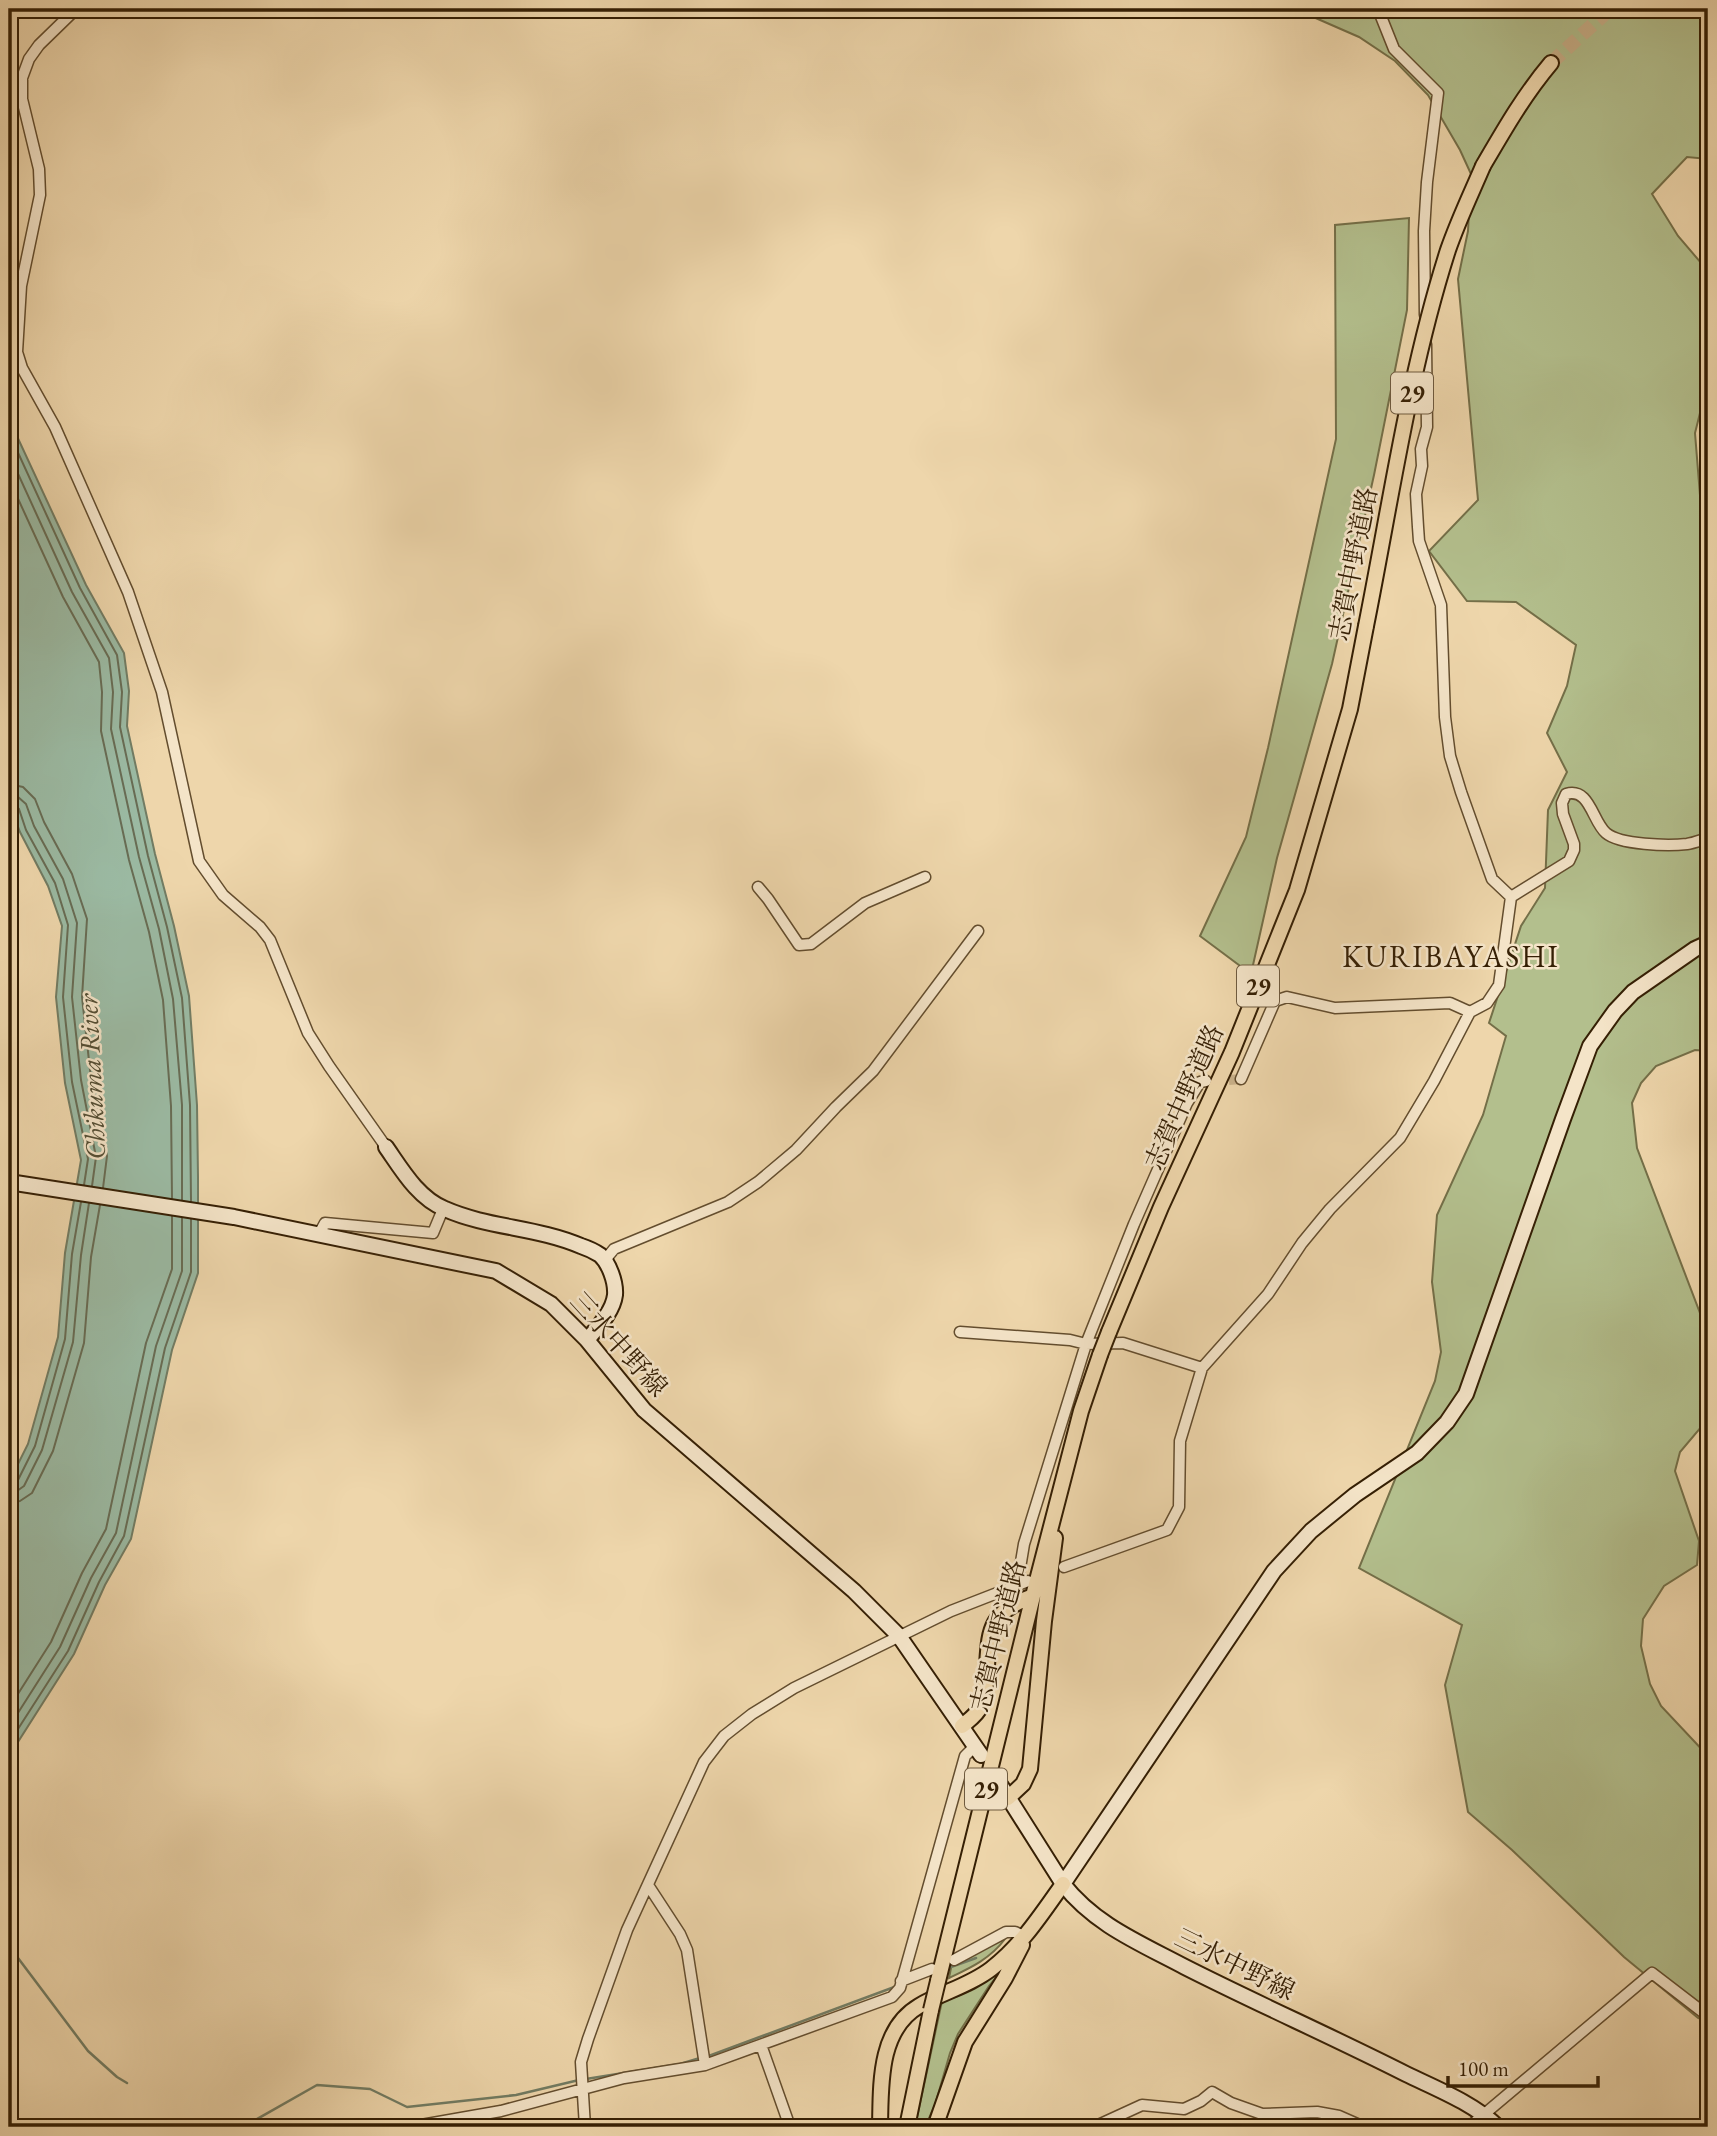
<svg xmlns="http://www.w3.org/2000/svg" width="1717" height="2136" font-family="'EB Garamond','Noto Serif JP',serif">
  <rect width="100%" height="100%" fill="#eed6ab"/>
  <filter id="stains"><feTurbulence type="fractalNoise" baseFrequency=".00286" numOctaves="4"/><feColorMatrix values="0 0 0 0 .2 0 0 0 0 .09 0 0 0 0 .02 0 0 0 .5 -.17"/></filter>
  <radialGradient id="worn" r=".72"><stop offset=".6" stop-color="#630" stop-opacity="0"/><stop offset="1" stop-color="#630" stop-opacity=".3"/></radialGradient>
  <path fill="#b3bf8d" stroke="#746f48" stroke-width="2" d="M1295,9H1708V159L1687,157L1652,194L1678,236L1708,271V381L1695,433L1708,595V1051L1695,1050L1656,1066L1641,1083L1632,1103L1637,1148L1708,1334V1419L1680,1452L1675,1471L1699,1541L1697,1565L1664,1586L1643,1619L1641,1646L1650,1684L1661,1706L1708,1756V2022L1698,2018L1624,1957L1512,1850L1468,1812L1445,1685L1462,1625L1359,1568L1435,1381L1441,1352L1432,1282L1437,1215L1483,1115L1506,1036L1489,1023L1521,926L1545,888L1548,810L1567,772L1547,733L1567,686L1576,645L1516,602L1467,601L1429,551L1478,500L1458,279L1468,231L1471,174L1460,150L1428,95L1395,61L1359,37Z
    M1409,218L1407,310L1374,475L1332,664L1277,858L1251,974L1200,936L1246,837L1268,748L1336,439L1335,225Z
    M1005,1939C990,1959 970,1968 949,1978L952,1963Z
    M1007,1964L989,1986L958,2034L950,2053L935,2105L925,2127H915L942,2001C968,1995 987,1979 1007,1964Z"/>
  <path fill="#9bbaa3" stroke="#727c63" stroke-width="2" d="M9,419L86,585L124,653L129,691L127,726L155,854L174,926L189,996L197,1105L198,1177V1273L172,1350L131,1539L105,1585L74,1654L9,1756V1482L28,1444L58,1337L65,1253L81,1160L65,1083L56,997L62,926L48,886L20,832L9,803Z"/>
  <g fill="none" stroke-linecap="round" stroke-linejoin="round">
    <path stroke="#686c54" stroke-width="2" d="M9,433L80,588L117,655L122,692L120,727L148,856L167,927L182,998L190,1105L191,1201
      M9,454L72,592L109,658L113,692L111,729L139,857L159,929L173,999L182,1105V1200
      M9,479L63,597L99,662L102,692L101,731L129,860L149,932L163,1000L171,1106L172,1198
      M9,784L23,787L35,799L44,822L72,874L87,919L82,997L91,1079L107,1156L103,1188
      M9,795L18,797L26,804L34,826L63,879L77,923L72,997L81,1080L96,1157L92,1186
      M9,804H14L19,809L26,830L55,883L68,925L63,997L72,1082L88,1159L84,1185
      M9,1483L18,1480L35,1446L65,1339L72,1254L81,1202
      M9,1492L17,1491L24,1486L42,1450L73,1342L81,1255L89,1203
      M9,1503L20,1501L32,1493L53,1451L84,1343L91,1257L100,1205
      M9,1708L51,1642L82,1573L106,1529L146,1343L172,1269V1216
      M9,1727L60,1647L91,1578L116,1533L156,1346L182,1271V1218
      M9,1743L68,1651L99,1582L124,1536L165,1348L191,1272V1219"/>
    <path stroke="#727c63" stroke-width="2.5" d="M9,1946L88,2051L117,2077L127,2083
      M951,1967L976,1958
      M706,2057L897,1986
      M586,2079L680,2064L700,2058
      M195,2122L206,2127
      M236,2127L250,2123L317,2085L370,2089L407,2107L516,2095L579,2080"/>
    <path stroke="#c9b18a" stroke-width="10" stroke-dasharray="10 5" stroke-linecap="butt" d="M1214,1081L1241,1079"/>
    <path stroke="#c9b18a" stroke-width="14" stroke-dasharray="14 7" stroke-linecap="butt" d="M1551,63L1610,9"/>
    <g stroke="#634d2e" stroke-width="13">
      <path id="street" d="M76,9L39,45L29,59L22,78V99L39,169L40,195L21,286L17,352L22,368L55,427L128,592L162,692L199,861L223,895L260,927L270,940L308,1033L329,1066L386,1147
        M1378,9L1394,49L1438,93L1427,182L1424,231L1425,315
        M1426,344L1427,427L1421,449L1422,466L1416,494L1418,527L1419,541L1441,605L1445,717L1450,756L1461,792L1492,879L1511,897
        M758,887L768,899L799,945L811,944L865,903L925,877
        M1241,1079L1275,1001L1287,997L1335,1008L1450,1003L1470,1012
        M319,1234L325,1223L433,1233L443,1209
        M605,1260L614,1249L728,1202L758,1182L796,1150L836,1107L873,1071L978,931
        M960,1332L1070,1340L1086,1344L1123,1343L1202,1368
        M1064,1567L1167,1530L1179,1507L1180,1441L1202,1368L1268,1294L1302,1243L1330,1209L1400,1138L1434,1081L1470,1012L1487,1003L1499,985L1511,897L1569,861L1574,850V844L1563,814L1562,803L1566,794C1590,787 1592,821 1606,833C1620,845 1668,846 1687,844C1694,843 1701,840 1708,838
        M1017,1586L1024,1544L1086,1344L1134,1224L1187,1103L1200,1082L1206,1081
        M648,1885L680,1934L687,1950L705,2065
        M954,1960L1006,1932H1015L1026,1937
        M901,1981L932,1969
        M761,2045L790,2127
        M410,2127L501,2111L624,2078L705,2065L892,1997L900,1988L965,1756L975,1746
        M585,2127L581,2062L588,2039L627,1930L704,1762L724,1736L752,1714L794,1688L951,1611L1028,1581
        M1094,2127L1142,2105L1184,2109L1201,2101L1212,2092L1231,2103L1262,2114L1317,2112L1339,2116L1364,2127
        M1469,2127L1652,1973L1708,2016"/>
    </g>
    <g stroke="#351f04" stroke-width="18">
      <path id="secondary" d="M386,1147C402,1170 418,1198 445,1209C488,1228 537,1227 581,1246C587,1248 594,1251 600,1255C609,1263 616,1282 615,1295C613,1312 597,1328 587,1340
        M9,1182L234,1217L496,1271L551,1304L587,1340L644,1410L854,1591L899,1636L981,1755
        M1001,1786L1063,1884C1095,1925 1140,1943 1185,1967C1258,2004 1333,2037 1406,2074C1437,2089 1473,2103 1498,2127
        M1063,1884L1274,1571L1311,1531L1355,1495L1417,1453L1447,1422L1466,1394L1563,1119L1590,1046L1615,1011L1633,992L1695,949L1708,943"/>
    </g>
    <g stroke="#351f04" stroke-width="18">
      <path id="primary" d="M1483,166C1504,130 1524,95 1551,63
        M1109,1332L1161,1207L1232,1052L1297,890L1350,709L1366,626
        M962,1726C969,1720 977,1715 981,1706C985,1698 986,1688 986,1679C990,1634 984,1614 1033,1596
        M1008,1798L1023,1784L1030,1769L1044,1621L1055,1538
        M938,1981L1033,1596L1081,1411L1100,1355
        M880,2127C881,2086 878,2030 919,2006C942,1992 969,1986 991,1969C1021,1946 1041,1915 1063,1884
        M907,2127L931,2010
        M935,2127L965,2042L1005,1978L1022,1945"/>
    </g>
    <use href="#street" stroke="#f4e4c8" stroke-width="10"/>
    <use href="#secondary" stroke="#f4e4c8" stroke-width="14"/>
    <use href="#primary" stroke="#eed6ab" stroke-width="14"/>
    <g stroke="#351f04" stroke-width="18" stroke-linecap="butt">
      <path id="primary-bridge" d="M1366,626C1391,501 1409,372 1448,250C1458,221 1471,194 1483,166
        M1100,1355L1109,1332
        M931,2010L938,1981"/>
    </g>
    <use href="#primary-bridge" stroke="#eed6ab" stroke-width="14"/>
  </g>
  <g text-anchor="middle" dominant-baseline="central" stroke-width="5" stroke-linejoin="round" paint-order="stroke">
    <g fill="#f4e4c8" stroke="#6e5a3f" stroke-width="2">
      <rect x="1391" y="372.5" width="42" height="41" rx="5"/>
      <rect x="1237" y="965.5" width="42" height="41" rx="5"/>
      <rect x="965" y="1768.5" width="42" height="41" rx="5"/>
    </g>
    <g font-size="24" font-weight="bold" fill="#351f04">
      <text x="1412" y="393">29</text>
      <text x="1258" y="986">29</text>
      <text x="986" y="1789">29</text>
    </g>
    <g font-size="26" fill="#351f04" stroke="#f4e4c8">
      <text transform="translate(1353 564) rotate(-79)">志賀中野道路</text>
      <text transform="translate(1184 1097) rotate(-66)">志賀中野道路</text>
      <text transform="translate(619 1344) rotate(48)">三水中野線</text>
      <text transform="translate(998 1636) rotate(-76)">志賀中野道路</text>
      <text transform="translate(1235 1964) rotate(26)">三水中野線</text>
    </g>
    <g font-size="28" font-style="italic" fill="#544e34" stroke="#f4e4c8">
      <text transform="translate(91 1077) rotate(-93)">Chikuma River</text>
    </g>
    <g font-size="30" letter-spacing="2" fill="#351f04" stroke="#f4e4c8">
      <text x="1451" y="956">KURIBAYASHI</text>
    </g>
  </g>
  <rect width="1717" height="2136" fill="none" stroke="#eed6ab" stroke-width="35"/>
  <rect x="10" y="10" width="1696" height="2115" fill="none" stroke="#351f04" stroke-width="3.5"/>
  <rect x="18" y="18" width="1682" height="2101" fill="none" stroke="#351f04" stroke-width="2"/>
  <path d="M1448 2076v10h150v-10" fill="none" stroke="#351f04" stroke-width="3.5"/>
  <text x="1458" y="2076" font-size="21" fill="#351f04" stroke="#f4e4c8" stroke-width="5" paint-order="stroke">100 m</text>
  <rect width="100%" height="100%" filter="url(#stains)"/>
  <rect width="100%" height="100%" fill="url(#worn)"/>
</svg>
